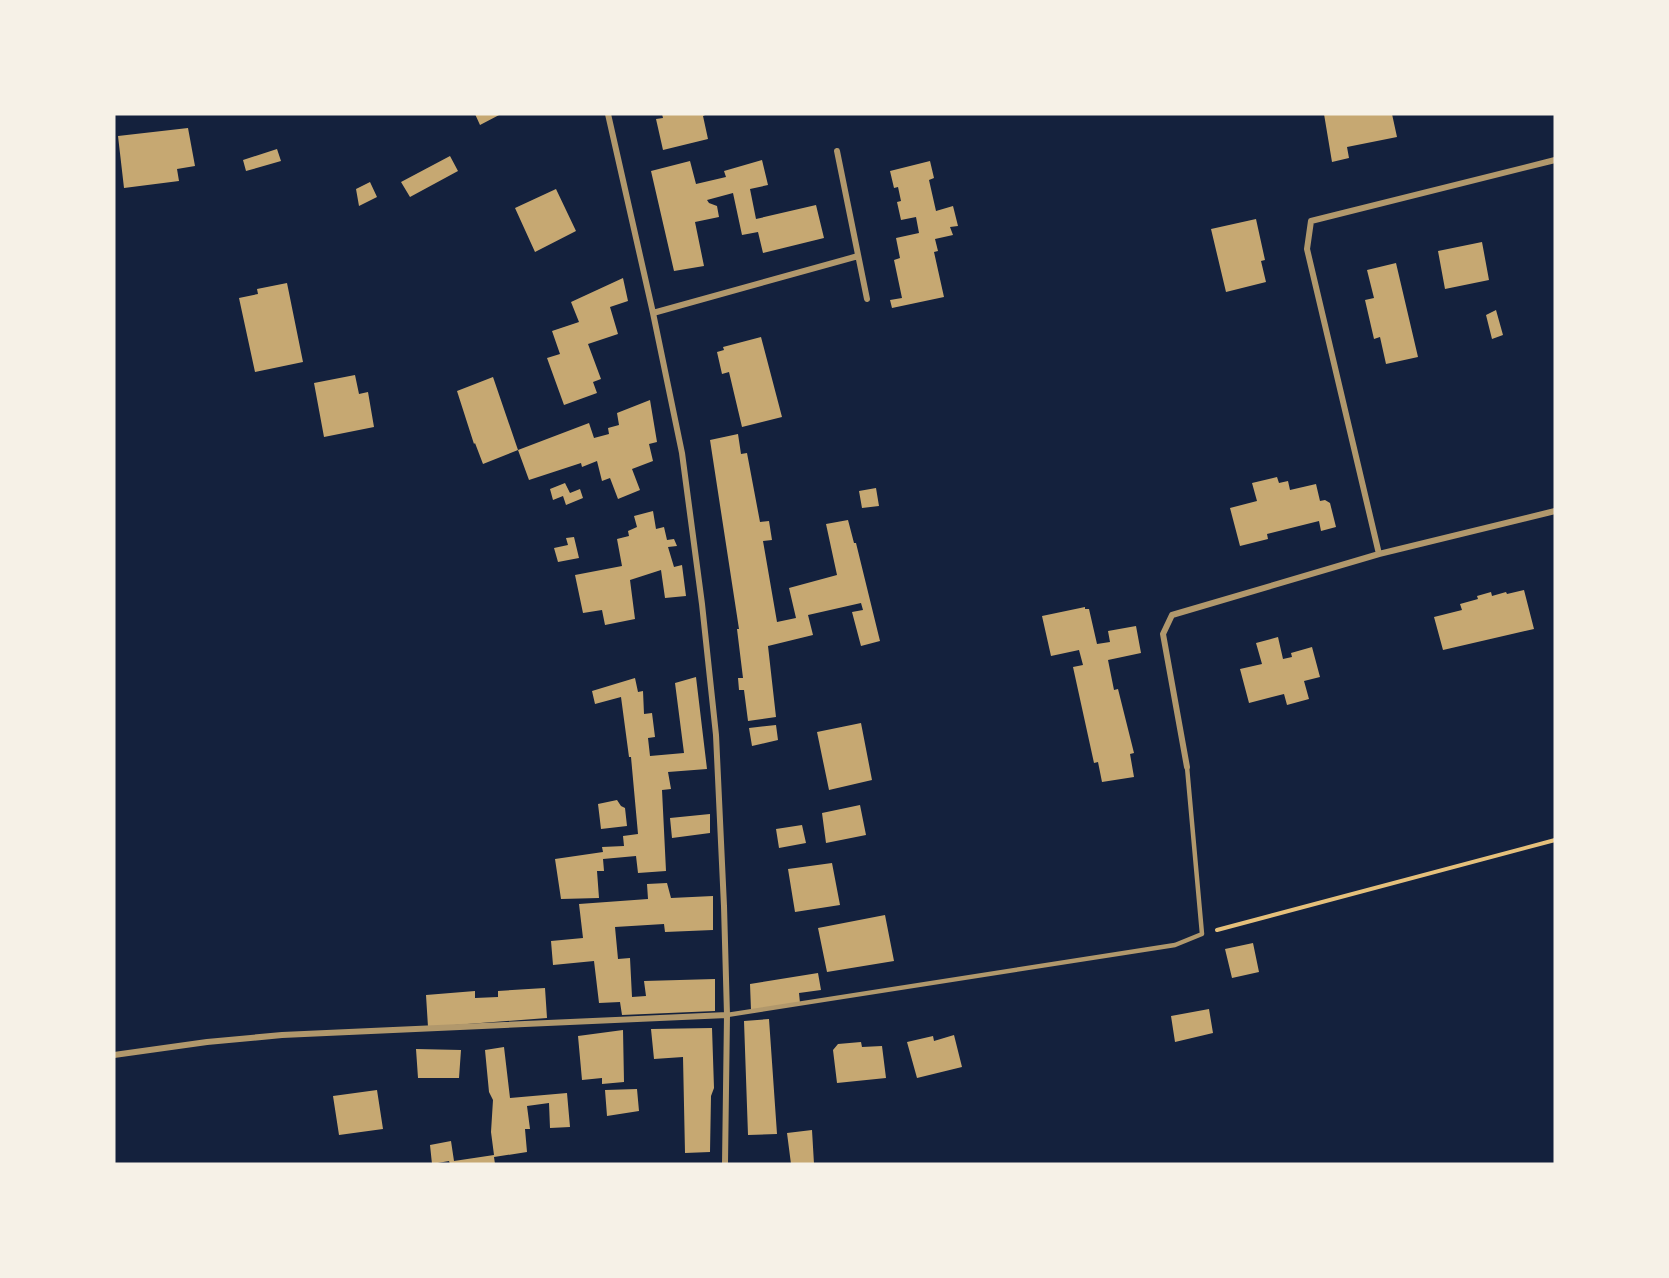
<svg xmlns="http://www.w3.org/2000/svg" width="1669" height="1278" font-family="Ubuntu,sans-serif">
  <rect width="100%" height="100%" fill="#14213d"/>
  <path fill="#c6a872" d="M475,114H501L480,125Z
    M662,114H707L703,116L708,139L663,150L656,119L663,118Z
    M1324,114H1392L1397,137L1347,147L1349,158L1332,162Z
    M188,128L195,166L177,169L179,181L124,188L118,136Z
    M277,149L281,161L246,171L243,160Z
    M450,156L458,171L410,197L401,182Z
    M762,160L768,185L750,189L756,219L816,205L824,238L763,253L758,232L742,235L733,193L707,200L709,203L717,206L719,217L695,222L704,266L674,271L651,171L690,161L696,184L726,177L724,171Z
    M930,161L934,178L929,180L936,211L953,206L958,226L950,227L953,235L935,239L938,251L934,252L944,297L892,308L890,300L902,298L894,260L900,258L896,238L919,233L916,217L901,220L897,202L901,201L898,187L894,188L890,171Z
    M370,182L377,197L359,206L356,189Z
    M556,189L576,231L535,252L515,208Z
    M1256,219L1265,260L1261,261L1266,282L1226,292L1211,229Z
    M1482,242L1489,280L1445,289L1438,251Z
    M1396,263L1418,357L1386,364L1380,337L1374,339L1365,300L1374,298L1367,270Z
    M623,278L628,301L610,307L618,334L588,344L601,379L593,382L597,393L564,405L547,358L560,354L552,331L579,322L571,302Z
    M287,283L303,362L255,372L239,298L258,294L257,289Z
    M1496,310L1503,335L1492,339L1486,315Z
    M761,337L782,417L742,427L729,372L722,374L717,352L724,350L723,347Z
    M355,375L359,394L368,392L374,427L324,437L314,383Z
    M493,377L518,450L483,464L475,443L474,444L457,391Z
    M650,400L657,442L649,444L653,461L632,469L640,490L618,499L610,478L602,481L597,461L582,467L581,463L529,480L518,450L589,423L594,438L609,434L608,428L619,425L617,413Z
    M738,434L741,454L747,453L760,522L769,521L772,540L763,541L777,622L796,618L789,588L837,575L826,524L848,520L854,543H856L880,641L861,646L852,612L863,610L861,603L808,615L813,635L768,646L776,717L748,721L744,690H739L738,678H743L737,629H739L710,440Z
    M1277,477L1279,483L1288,481L1290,490L1316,484L1320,501L1325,500L1330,503L1336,527L1321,531L1319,521L1267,534L1268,539L1240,546L1230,508L1257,501L1252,483Z
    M565,483L570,493L580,489L583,498L566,505L563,496L553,500L550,489Z
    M876,488L879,506L862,508L859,491Z
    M653,511L656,529L664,527L667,540L674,539L677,546L668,547L674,567L682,565L686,596L665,598L661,570L630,580L635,619L605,625L602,610L583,613L575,575L622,566L617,539L629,536L628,531L637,527L634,516Z
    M574,537L579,558L558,562L554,548L568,545L566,538Z
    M1524,590L1534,629L1443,650L1434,617L1462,610L1460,604L1478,599L1477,596L1491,592L1492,596L1506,592L1507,594Z
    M1085,607V609H1089L1097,644L1110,642L1108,631L1136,626L1141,653L1108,660L1114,690L1118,689L1134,753L1130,754L1134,777L1102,782L1098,762L1094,763L1073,667L1083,665L1079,650L1051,656L1042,616Z
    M1278,637L1283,659L1292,657L1291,653L1312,647L1320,677L1304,681L1309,699L1287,705L1284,694L1249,703L1240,669L1262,664L1256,643Z
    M696,677L707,769L668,772L671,789L662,790L666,871L638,873L636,856L603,859L604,871H597L599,898L561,899L555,859L603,852L602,847L624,846L623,836L638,834L631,757H629L621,697L595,704L592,691L635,678L638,692L643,691L644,714L652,713L655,737L648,738L650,756L684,753L675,683Z
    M861,723L872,780L829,790L817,732Z
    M776,725L778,740L752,746L749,728Z
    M617,800L621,806L625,808L627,826L601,829L598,804Z
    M860,805L866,835L826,843L822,813Z
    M710,814V833L672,838L670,818Z
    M802,825L806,843L779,848L776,829Z
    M832,863L840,905L795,912L788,869Z
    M667,883L671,898L713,896V930L665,932L664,924L615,927L618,959L630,958L632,997L646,996L644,981L715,979V1011L622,1015L620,1002L599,1003L594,961L553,965L551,941L583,938L579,904L648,899L647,884Z
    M885,915L894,961L827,972L818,928Z
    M1253,943L1259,972L1232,978L1225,949Z
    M818,973L821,990L799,993L800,1003L751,1010L750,984Z
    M545,988L547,1018L428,1027L426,995L475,991V998L498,997V991Z
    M1209,1009L1213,1033L1175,1042L1171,1016Z
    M769,1019L777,1134L748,1135L744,1021Z
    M712,1028L714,1088L711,1096L710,1152L685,1153L683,1057L654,1059L651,1029Z
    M623,1030L624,1082L602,1084V1078L582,1080L578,1036Z
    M954,1035L962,1067L917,1078L907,1042L933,1036L934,1041Z
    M861,1042L862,1047L882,1046L886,1078L837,1083L833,1050L838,1044Z
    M504,1047L510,1098L567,1093L570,1127L550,1128L549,1103L527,1106L530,1129H525L527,1152L494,1157L495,1164H450L449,1161L432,1164L430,1145L451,1141L454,1161L494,1155L491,1132L493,1100L489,1092L485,1050Z
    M416,1049L461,1050L459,1078H418Z
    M637,1089L639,1111L607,1116L605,1090Z
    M377,1090L383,1129L339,1135L333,1096Z
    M812,1130L814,1164H791L787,1133Z"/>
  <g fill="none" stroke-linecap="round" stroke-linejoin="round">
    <path stroke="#e5c07b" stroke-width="4" d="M1217,930L1555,840"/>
    <path stroke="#b1986c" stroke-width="4.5" d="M727,1015L1175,945L1202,934L1187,767"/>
    <path stroke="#b1986c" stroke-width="6" d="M608,114L653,313L682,453L702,604L716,735L724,906L727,1015L725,1164
      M837,151L867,299
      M653,313L858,256
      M1379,554L1307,249L1311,221L1555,160
      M1187,767L1163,634L1172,615L1379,554L1555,511
      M114,1055L207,1042L282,1035L727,1015"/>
  </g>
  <rect width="1669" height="1278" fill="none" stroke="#f6f1e7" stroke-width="231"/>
</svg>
